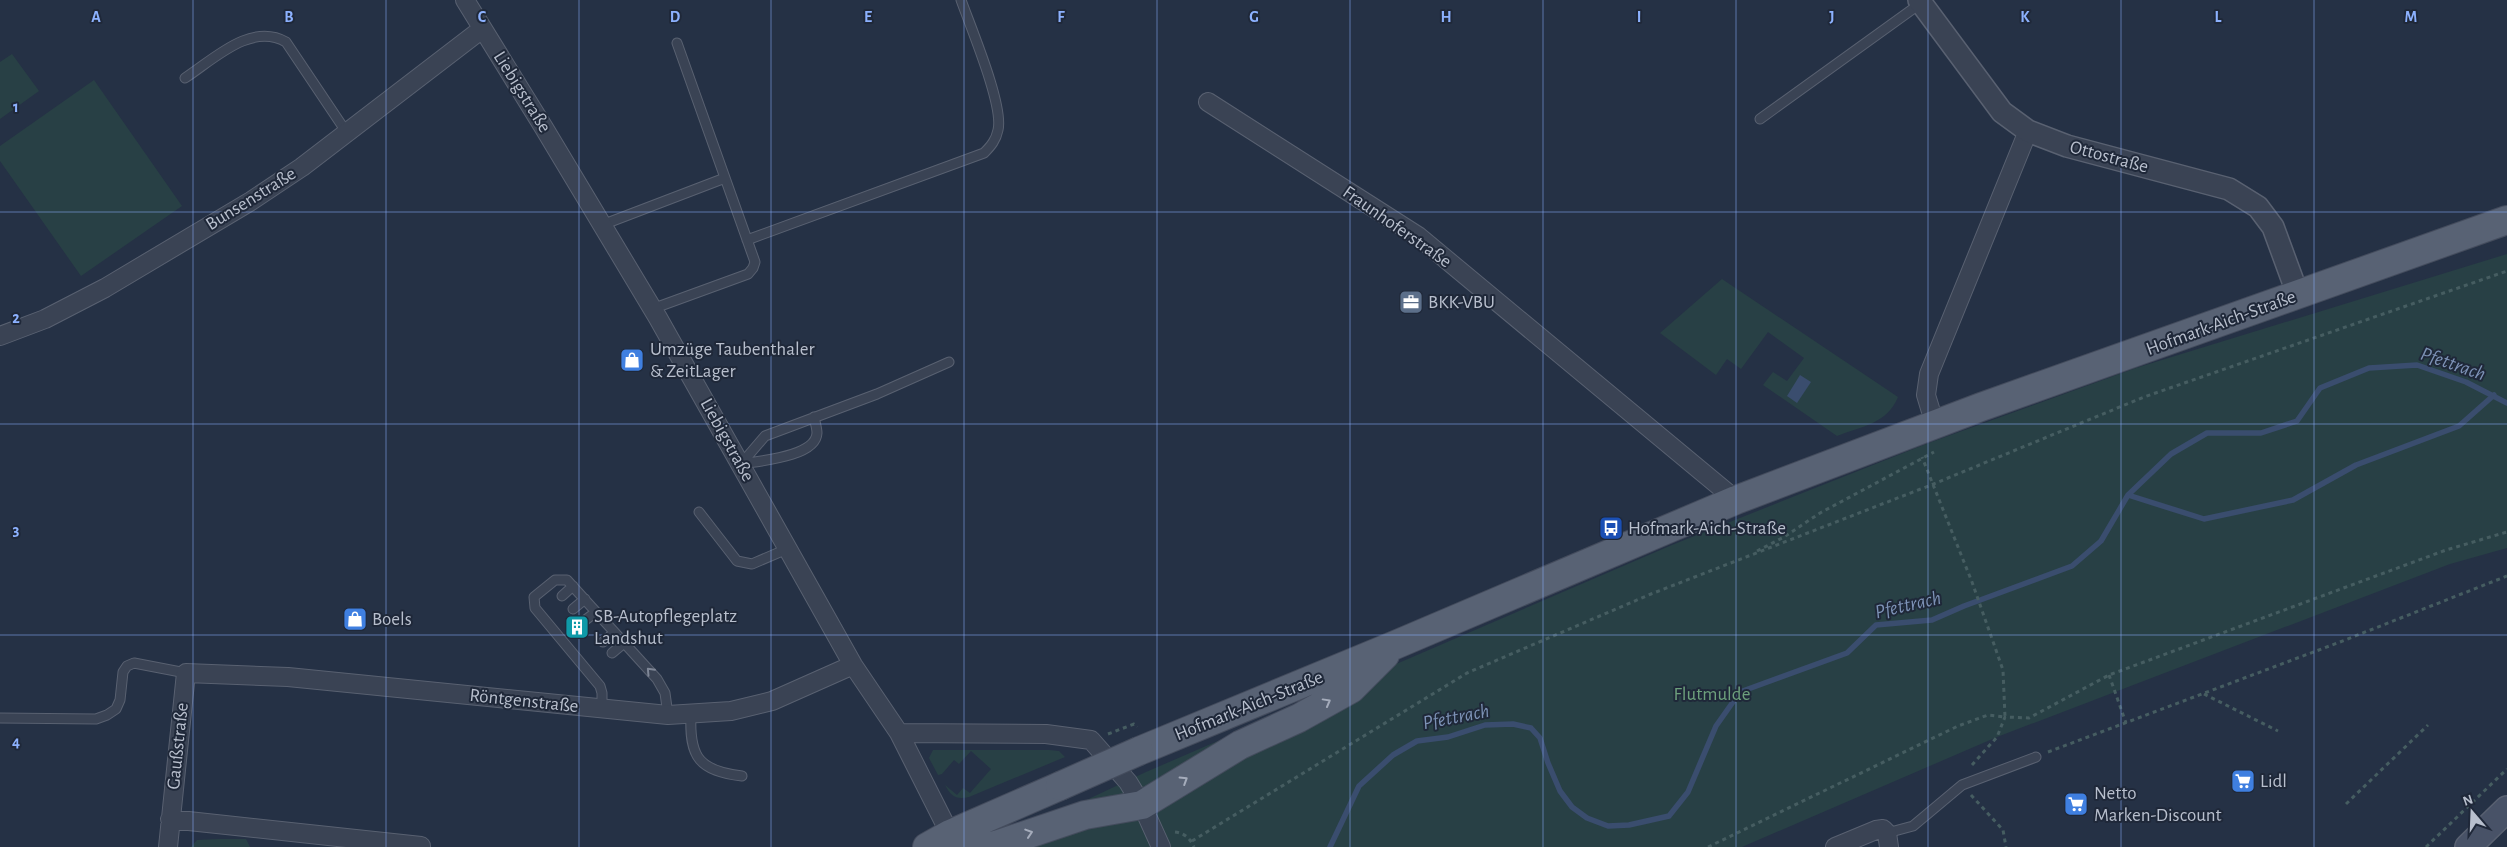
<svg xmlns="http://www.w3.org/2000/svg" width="2507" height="847" font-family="'Alegreya Sans',sans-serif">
  <rect width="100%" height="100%" fill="#253145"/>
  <path fill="#284045" d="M12,54L39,91L0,119V62Z
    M94,80L182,206L81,276L0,161V146Z
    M2507,254V548L2450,564L1997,737L1742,847H986L1146,772L1672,545L1926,444L2136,368Z
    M1722,279L1898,397C1887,424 1862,426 1837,436L1763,385L1773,372L1787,381L1804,358L1768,332L1741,369L1727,359L1716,375L1660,333Z
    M933,750H1049L1059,751L1065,757L969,797C956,800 951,796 945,785L957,795L963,788L970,793L991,769L971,751L959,764L954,760L942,774L938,775L929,758Z
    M220,839H246L250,847H191L197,840Z"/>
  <path fill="#3a4d6e" d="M1800,375L1811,382L1797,403L1787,396Z"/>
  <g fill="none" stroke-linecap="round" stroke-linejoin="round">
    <path stroke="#3a4d6e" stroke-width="5.5" d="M2128,495L2204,519L2293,500L2356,465L2459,426L2494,395
      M1330,847L1359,786L1393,755L1417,741L1448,737L1485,725L1513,724L1531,728L1540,738L1548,763L1560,791L1572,807L1587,818L1608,826L1629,825L1669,816L1688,792L1716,726L1740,692L1847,653L1876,625L1932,620L1964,606L2072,566L2101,541L2128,495L2171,454L2207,433H2261L2297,421L2320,388L2369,368L2417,365L2466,382L2507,403"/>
    <g stroke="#596171" stroke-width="11">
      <path id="service" d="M185,78C214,59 251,22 286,42L347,133
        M1760,119L1921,3
        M602,225L725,178
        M747,240L984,153C991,146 996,140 998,130C1004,106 971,28 961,0
        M652,309L748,274L753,268L755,262L677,43
        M741,464L765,436L877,394L949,362
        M741,464C758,461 816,457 817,433C817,428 815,422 814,417
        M699,512L737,561L752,564L787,549
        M562,596L573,586
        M573,609L585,599
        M584,621L596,612
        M603,642L614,633
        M612,653L624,643
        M602,708V693L600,686L535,608L534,597L555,580H567L657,679L665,693L668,715
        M691,715C689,758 700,771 742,776
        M0,718L96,719L107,715L116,709L120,700L123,672L127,666L134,663L186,673
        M1887,833L1913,826L1962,785L2036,757"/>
    </g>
    <g stroke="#596171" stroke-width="20">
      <path id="minor" d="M465,0L544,128L658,318L853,665L899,733L950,834
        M1208,102L1418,236L1736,500
        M0,336L45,319L105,288L251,201L302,167L482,29
        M1935,425L1926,395L1929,374L2028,131
        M899,733L1046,734L1091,740L1128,782L1142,805L1161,847
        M170,819L421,846
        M168,847L186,673L288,677L668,715L731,711L772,701L853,665
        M1835,847L1876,830L1883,829L1887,833L1889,847"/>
    </g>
    <g stroke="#596171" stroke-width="24">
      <path id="tertiary" d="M1919,0L2002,112L2028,131L2067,146L2229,189L2258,207L2273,227L2298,295"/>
    </g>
    <g stroke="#596171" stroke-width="28">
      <path id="secondary" d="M2468,847L2507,809"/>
    </g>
    <g stroke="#444c5d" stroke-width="30">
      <path id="primary" d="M1139,751L1395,645L1736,500L1981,407L2507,220
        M950,834L968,844L993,846L1085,815L1142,805L1240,745L1299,718L1351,689L1385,655
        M927,847L950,834L1060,786"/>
    </g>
    <path stroke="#465d61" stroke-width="3" stroke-dasharray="4 4" stroke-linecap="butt" d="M1757,551L1784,537L1820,513L1934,452
      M2109,675L2126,723
      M2204,694L2278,731
      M1108,734L1134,724L1137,727
      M2048,752L2340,642L2507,576
      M1972,765L1997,737L2005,717L2029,718L2109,675L2446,550L2507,532
      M1971,795L2003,830L2006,847
      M2346,804L2428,725
      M1175,832C1184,833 1190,838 1194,847
      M1192,841L1467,673L1651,594L1931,485L2144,397L2507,271
      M1708,847L1958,726L1988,715L2005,717L2003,670L1972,582L1922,457
      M2426,847L2507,769"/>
    <use href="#service" stroke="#3a4354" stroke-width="9"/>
    <use href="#minor" stroke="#3a4354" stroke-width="18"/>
    <use href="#tertiary" stroke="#3a4354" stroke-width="21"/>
    <use href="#secondary" stroke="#485267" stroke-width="25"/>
    <use href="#primary" stroke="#586274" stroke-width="28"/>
    <g stroke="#444c5d" stroke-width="30" stroke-linecap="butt">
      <path id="primary-bridge" d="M1060,786L1139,751"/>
    </g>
    <use href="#primary-bridge" stroke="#586274" stroke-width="28"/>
  </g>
  <defs><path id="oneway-chevron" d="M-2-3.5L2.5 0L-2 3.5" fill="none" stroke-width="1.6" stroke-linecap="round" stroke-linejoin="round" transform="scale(1.25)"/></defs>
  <use stroke="#7f8797" href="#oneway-chevron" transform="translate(650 671) rotate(-133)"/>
  <g stroke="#a5acbb">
    <use href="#oneway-chevron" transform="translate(1327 702) rotate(-29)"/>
    <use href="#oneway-chevron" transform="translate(1184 780) rotate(-32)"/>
    <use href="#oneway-chevron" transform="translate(1029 833) rotate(-18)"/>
  </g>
  <path fill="none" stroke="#8cb1fe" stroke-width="1" stroke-opacity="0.55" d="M193,0V847M386,0V847M579,0V847M771,0V847M964,0V847M1157,0V847M1350,0V847M1543,0V847M1736,0V847M1928,0V847M2121,0V847M2314,0V847M0,212H2507M0,424H2507M0,635H2507"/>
  <defs>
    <g id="office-square" transform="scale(1.25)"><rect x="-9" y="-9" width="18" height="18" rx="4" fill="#5c6f8a" stroke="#1f2839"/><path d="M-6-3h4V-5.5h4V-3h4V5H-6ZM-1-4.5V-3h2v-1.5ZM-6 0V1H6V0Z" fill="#fff"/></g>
    <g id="shop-square" transform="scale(1.25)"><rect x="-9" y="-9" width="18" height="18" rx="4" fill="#3f7fe0" stroke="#1f2839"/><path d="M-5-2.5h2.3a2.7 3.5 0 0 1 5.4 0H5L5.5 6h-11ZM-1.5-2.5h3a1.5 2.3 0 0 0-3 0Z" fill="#fff"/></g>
    <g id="bus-square" transform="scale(1.25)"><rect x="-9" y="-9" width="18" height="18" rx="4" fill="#1a4fb4" stroke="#1f2839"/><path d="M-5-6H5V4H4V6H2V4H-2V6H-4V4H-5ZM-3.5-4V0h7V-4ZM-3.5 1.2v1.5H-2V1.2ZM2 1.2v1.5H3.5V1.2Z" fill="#fff"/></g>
    <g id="building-square" transform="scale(1.25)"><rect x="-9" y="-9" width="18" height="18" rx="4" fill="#0f9aa8" stroke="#1f2839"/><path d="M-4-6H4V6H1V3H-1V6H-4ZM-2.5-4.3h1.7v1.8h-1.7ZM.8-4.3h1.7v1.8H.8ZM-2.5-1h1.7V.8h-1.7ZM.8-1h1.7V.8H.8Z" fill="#fff"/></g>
    <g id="supermarket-square" transform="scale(1.25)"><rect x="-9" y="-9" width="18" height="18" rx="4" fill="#3f7fe0" stroke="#1f2839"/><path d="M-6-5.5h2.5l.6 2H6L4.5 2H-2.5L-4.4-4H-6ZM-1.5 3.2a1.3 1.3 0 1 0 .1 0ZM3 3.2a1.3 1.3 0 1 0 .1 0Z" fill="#fff"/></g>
  </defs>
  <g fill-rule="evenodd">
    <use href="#office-square" x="1411" y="302"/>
    <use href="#shop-square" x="632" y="360"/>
    <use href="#bus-square" x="1611" y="528"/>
    <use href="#shop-square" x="355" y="619"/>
    <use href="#building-square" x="577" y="627"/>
    <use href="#supermarket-square" x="2243" y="781"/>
    <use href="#supermarket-square" x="2076" y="804"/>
  </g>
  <g text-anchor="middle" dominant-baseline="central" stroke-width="4" stroke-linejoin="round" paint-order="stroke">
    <g font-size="19" fill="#b8bfcd" stroke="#1f2839">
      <text transform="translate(522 92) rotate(58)">Liebigstraße</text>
      <text transform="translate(2109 157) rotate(15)">Ottostraße</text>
      <text transform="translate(251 199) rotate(-32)">Bunsenstraße</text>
      <text transform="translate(1397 227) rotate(35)">Fraunhoferstraße</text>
      <text transform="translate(2221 323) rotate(-20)">Hofmark-Aich-Straße</text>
      <text transform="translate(727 440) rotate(61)">Liebigstraße</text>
      <text transform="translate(524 701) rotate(6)">Röntgenstraße</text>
      <text transform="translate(1249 706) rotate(-22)">Hofmark-Aich-Straße</text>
      <text transform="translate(178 746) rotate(-84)">Gaußstraße</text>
    </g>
    <g font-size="19" fill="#b8bfcd" stroke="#1f2839" text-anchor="start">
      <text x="1428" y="302">BKK-VBU</text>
      <text x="650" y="349">Umzüge Taubenthaler<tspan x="650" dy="22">&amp; ZeitLager</tspan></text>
      <text x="1628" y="528">Hofmark-Aich-Straße</text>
      <text x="594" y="616">SB-Autopflegeplatz<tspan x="594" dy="22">Landshut</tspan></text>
      <text x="372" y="619">Boels</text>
      <text x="2260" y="781">Lidl</text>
      <text x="2094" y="793">Netto<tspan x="2094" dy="22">Marken-Discount</tspan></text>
    </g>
    <g font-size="19" fill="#6da07c" stroke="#1f2839">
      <text x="1712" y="694">Flutmulde</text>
    </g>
    <g font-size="20" font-style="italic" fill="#7d92b6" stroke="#1f2839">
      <text transform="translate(2453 364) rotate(19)">Pfettrach</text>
      <text transform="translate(1908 605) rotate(-13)">Pfettrach</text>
      <text transform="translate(1456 717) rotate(-11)">Pfettrach</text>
    </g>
  </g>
  <g font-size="16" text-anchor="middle" font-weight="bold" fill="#8cb1fe" stroke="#1f2839" stroke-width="4" stroke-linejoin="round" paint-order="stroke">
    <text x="96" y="22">A</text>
    <text x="289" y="22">B</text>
    <text x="482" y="22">C</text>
    <text x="675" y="22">D</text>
    <text x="868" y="22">E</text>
    <text x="1061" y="22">F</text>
    <text x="1254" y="22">G</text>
    <text x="1446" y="22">H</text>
    <text x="1639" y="22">I</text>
    <text x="1832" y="22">J</text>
    <text x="2025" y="22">K</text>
    <text x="2218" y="22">L</text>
    <text x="2411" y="22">M</text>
    <text x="16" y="112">1</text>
    <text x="16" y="323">2</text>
    <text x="16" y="535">3</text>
    <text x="16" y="747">4</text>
  </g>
  <g transform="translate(2472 812) rotate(341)" stroke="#1f2839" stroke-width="4" paint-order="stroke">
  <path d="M0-4L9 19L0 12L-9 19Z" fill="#b8bfcd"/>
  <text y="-8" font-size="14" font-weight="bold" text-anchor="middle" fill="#b8bfcd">N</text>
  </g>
</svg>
